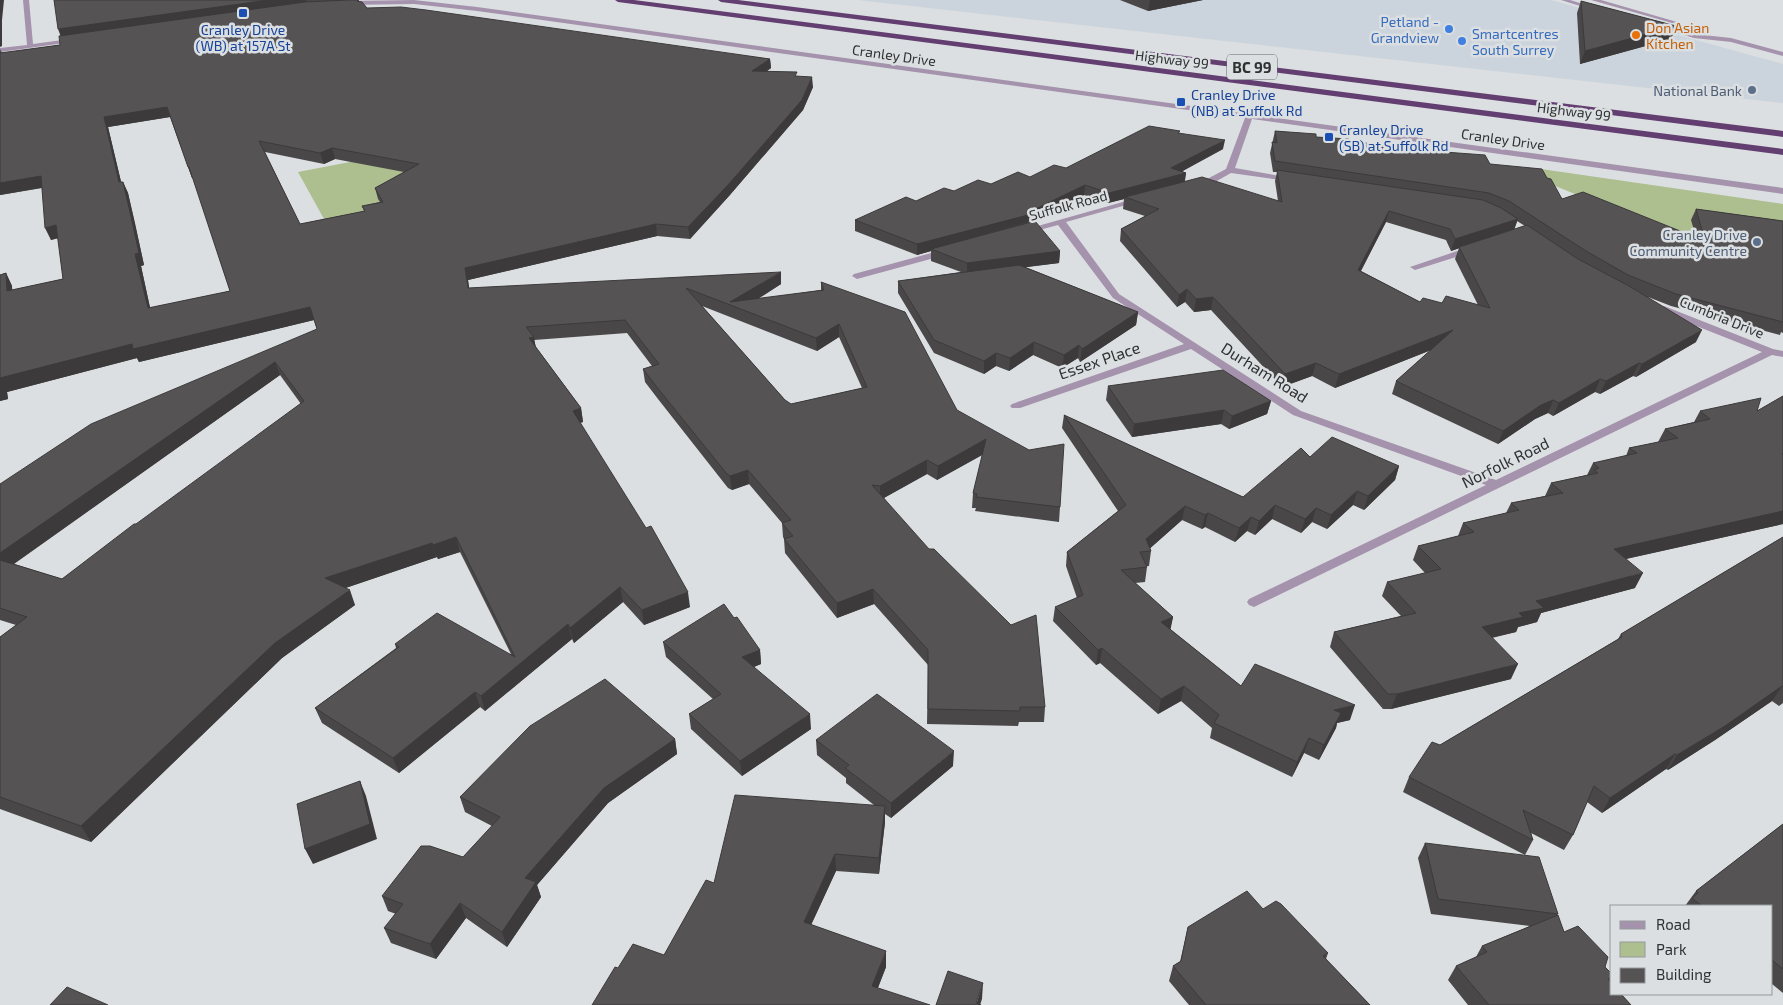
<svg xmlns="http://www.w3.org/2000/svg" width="1783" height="1005" font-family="'Exo 2',sans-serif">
  <rect width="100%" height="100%" fill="#dbdfe1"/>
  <path fill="#cbd4dc" d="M857,0H1551L1783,64V103Z"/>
  <path fill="#adbe8f" d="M403,135L512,180L324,219L298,172L350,162Z
    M1541,169L1783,204V279L1548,183Z"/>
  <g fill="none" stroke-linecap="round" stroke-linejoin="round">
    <path fill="#a593ad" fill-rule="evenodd" d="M23,0H29L33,44L77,38L79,39V41L0,52V48L27,45Z
      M414,0L477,7L1783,188V194L1252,119L1235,168L1291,178L1295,180L1294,182L1231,173L1215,182L1198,186L1194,184L1195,182L1209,178L1226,169L1245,118L477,11L414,4L347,5L344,3L347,1Z
      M1561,0H1570L1599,9L1596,11Z
      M1591,0H1601L1677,22L1672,23Z
      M1659,24L1694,34L1731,38L1783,52V56L1731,42L1694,38L1657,27Z
      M1137,198L1144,200L1066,222L1119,294L1301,411L1496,480L1762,352L1656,310V306H1664L1773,349L1783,351V357L1772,355L1254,607L1249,605L1247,602L1249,599L1486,485L1293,415L1191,349L1020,408H1012L1010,406L1012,404L1184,344L1113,298L1058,225L1024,234L1020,231Z
      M1472,246L1475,247V251L1415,270L1410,267Z
      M946,249L949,250V254L857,279L852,276L854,274Z"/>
    <path fill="#633e71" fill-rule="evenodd" d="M615,0H634L1783,149V155L618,2Z
      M718,0H738L1783,131V137L721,2Z"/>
  </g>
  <path fill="#4a4748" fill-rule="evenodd" d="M54,0H359V1L367,8L770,59L771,68L767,71L797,76L813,87L803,110L729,196L690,239L657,236L468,280L469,288L781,284L758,299L821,290V282L1060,507L1059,522L975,511L976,508H972L973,493L983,454L937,480L927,474L884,498L1045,707L1044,722H1019L1018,726L927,724L928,665L874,604L837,618L785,553L784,539L783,537L782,523L749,484L732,490L728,488L658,399L645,382L643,369L652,366L627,333L534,340L536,347L581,408L583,422L580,423L690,607L644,625L623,602L574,643L572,639L485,711L480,707L399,773L322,723L315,708L396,648L395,644L511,654L460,552L438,559L437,557L345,588L355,605L282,658L91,842L0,809V637L16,625L0,620V484L317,329L314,320L139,362L137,358L7,392L8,399L0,401V275L6,273L12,286V290L63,279L58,238L51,240L42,188L0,195V49L2,53L60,45L61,35ZM170,117L192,178H193L230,291L150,308L141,266L144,265L135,223L128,193L123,182H121L108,127ZM265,152L324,164L335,159L404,172L375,188L378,199L380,202L362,206L364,211L300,224ZM702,306L817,351L839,337L862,388L791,404L785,400ZM280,375L301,404L62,579L14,564Z
    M1120,0H1203L1148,11Z
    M1581,1L1676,26L1671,39L1580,64L1577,13Z
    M1180,131L1179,133L1223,149L1182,171L1186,173L1185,181L1278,201L1275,181L1277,172H1273L1270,153L1275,131L1390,148L1490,164L1547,178L1562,199L1696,237L1691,220L1696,209L1783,221V333L1781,332L1780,335L1671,306L1648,297L1696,342L1636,377L1633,376L1600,394L1595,392L1553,416L1548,413L1535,419L1498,444L1392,394L1396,381L1431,350L1335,388L1312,376L1282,387L1211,310L1194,312L1185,302L1177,307L1120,241L1121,229L1145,216L1123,209L1124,199L1108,203L1084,195L1028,222L1060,251L1059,263L1025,267L1138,312L1136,325L1080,362L1078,358L1062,368L1033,355L1009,371L996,366L984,374L934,353L898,293V281L961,272L931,261V251L917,255L855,231V220L916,201L954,191L1030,177L1066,168ZM1517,221L1525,226L1514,230ZM1386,222L1446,240L1451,251L1459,248L1455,259L1478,305L1420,302L1361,271Z
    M1108,386L1271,401L1267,414L1229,429L1221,424L1132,437L1106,400Z
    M1783,396V524L1626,559L1635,588L1541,613L1537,622L1518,627L1516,632L1492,638L1511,679L1391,709H1383L1330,647L1334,632L1401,616L1382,596L1387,582L1425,573L1413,560L1418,546L1458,536L1463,523L1506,513L1511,503L1545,496L1551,483L1587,475L1593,463L1626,456L1629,448L1658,442L1665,429L1694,422L1700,411H1757Z
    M1064,415L1243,497L1310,457L1399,466L1395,480L1364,510L1353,505L1327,529L1312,522L1301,533L1272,519L1255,535L1247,531L1235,542L1205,527L1202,529L1182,520L1150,548L1151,551L1149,566H1146L1147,567L1145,582L1135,583L1173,617L1170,629L1241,686L1350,720L1337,723L1336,728L1319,760L1304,753L1292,777L1210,738L1212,728L1181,701L1158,714L1100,663L1096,665L1053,621L1055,607L1077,598L1066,566L1067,552L1118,511L1062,428Z
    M1783,537V703L1779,706L1772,701L1715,740L1668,770L1666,769L1602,813L1587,802L1573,835L1564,850L1531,833L1533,840L1525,855L1403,792L1409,777L1440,745L1618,639L1621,634Z
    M734,618L760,650L761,664L754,667L811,729L742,776L691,729L689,714L713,699L666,657L663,642Z
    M675,739L677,754L608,803L537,885L541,897L507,947L466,918L436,959L391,943L384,928L396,914L388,911L382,896L463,857L492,826L465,812L460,797Z
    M816,740L953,766L891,818L885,814V822L879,874L836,871L811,925L886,967L878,988L618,968L664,955L714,883L874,805L846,783V778L817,755Z
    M1783,824V993L1772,984V906H1685L1696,891Z
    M1425,843L1558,914L1557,915L1564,932L1605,967L1612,974V979L1610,982L1631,1005H1468L1448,980L1456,966L1476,957L1482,946L1530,926L1431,914L1418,858Z
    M1263,909L1328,953L1326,959L1370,1005H1189L1169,981L1173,966L1180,962L1188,927Z"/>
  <path fill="#3c3a3b" d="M0,0H4L2,20V46L0,47Z
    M269,0H306L307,3L61,37L58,29Z
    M1150,0H1203L1148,11Z
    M1676,26L1671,39L1580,64L1585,51Z
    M770,59L771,68L753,81L752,71Z
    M812,77L813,87L803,110L729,196L690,239L688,227Z
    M167,107L170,117L108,127L124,194L119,182L104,117Z
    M1225,140L1223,149L1172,177L1186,173L1184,183L1125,197L1124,199L1108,203L1109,193L1171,168Z
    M332,148L335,159L324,164L320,153Z
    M188,167H189L194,178H192Z
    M41,176L46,187L0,195V183Z
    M123,182L128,193L144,265L141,266L153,321L148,308L135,254Z
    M1085,185L1084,195L1028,222L931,249V251L917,255V244L1027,213Z
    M1389,211L1386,222L1355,282L1358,270Z
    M1518,219L1514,230L1451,251L1455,239Z
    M656,224L657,236L468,280L471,301L468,288L465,268Z
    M56,225L62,237L51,240L45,228Z
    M1060,251L1059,263L967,275V263Z
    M781,272V284L741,309L730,302Z
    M6,273L12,286L13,304L7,291Z
    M1187,289L1185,302L1177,307L1179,295Z
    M1213,297L1211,310L1194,312L1196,299Z
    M310,307L314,320L139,362L137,358L7,392L8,399L0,401V378L132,344Z
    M1138,312L1136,325L1080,362L1082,349Z
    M839,324V337L817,351L816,338Z
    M1453,330L1449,343L1335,388L1339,374Z
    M1702,330L1696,342L1636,377L1642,364Z
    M534,337L536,350L529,338Z
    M1034,342L1033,355L1009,371L1010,358Z
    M1079,345L1078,358L1062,368L1064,355Z
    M996,353V366L984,374V361Z
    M275,362L280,375L2,572L0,569V553Z
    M1316,363L1312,376L1282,387L1285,374Z
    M1639,363L1633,376L1600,394L1606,381Z
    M1600,379L1595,392L1553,416L1559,403Z
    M1553,400L1548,413L1535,419L1498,444L1503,431L1541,405Z
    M1271,401L1267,414L1229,429L1232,416Z
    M581,408L583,422L575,424L573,411Z
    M1224,410L1221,424L1132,437L1134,424Z
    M986,439V453L937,480L938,466Z
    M927,460V474L880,500V486Z
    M1399,466L1395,480L1364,510L1368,496Z
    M748,470L749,484L732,490L730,476Z
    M1357,491L1353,505L1327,529L1331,515Z
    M1275,505L1272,519L1255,535L1259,521Z
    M1185,506L1182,520L1146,552V539Z
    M1316,508L1312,522L1301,533L1305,519Z
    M1783,511V524L1607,563L1614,549Z
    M1208,513L1205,527L1202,529L1205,515Z
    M1251,517L1247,531L1235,542L1239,528Z
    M456,537L460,552L438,559L433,545Z
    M432,543L437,557L331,593L325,578Z
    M1643,573L1635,588L1541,613L1537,622L1518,627L1516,632L1475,641L1482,627L1519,613L1536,601Z
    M620,587L623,602L574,643L570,628Z
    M873,589L874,604L837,618V603Z
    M350,590L355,605L282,658L91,842L81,826L275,643Z
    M688,592L690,607L644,625L642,610Z
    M1173,617L1170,632L1161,622Z
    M568,624L572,639L485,711L481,696Z
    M1102,648L1100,663L1096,665L1098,650Z
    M760,650L761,664L743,671L742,657Z
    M1518,664L1511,679L1391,709L1397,694Z
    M1184,686L1181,701L1158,714L1161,699Z
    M1782,686L1772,701L1715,740L1668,770L1677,755Z
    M475,692L480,707L399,773L393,758Z
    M1355,705L1350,720L1337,723L1336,728L1319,760L1334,710Z
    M810,714L811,729L742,776L740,761Z
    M1309,738L1304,753L1292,777L1297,762Z
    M675,739L677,754L608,803L537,885L541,897L507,947L502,932L525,878L604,788Z
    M954,751L953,766L891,818V803Z
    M1675,754L1666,769L1602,813L1610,798Z
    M360,781L366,796L377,839L313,864L305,849Z
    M885,806V822L879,874V858Z
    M835,854L836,871L805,938L804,922Z
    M460,903L466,918L436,959L430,944Z
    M886,951V967L872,1002V986Z
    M983,983L982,999L980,1005H976Z"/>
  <path fill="#565354" stroke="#3c3a3b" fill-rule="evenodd" d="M54,0H269L58,29Z
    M348,0H358L357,1L362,2L367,8L401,7L426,10L770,59L752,71L797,72L795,76L812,77L802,100L728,185L688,227L656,224L465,268L468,288L781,272L730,302L824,290L821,282L905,312L957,410L1029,450L1064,444L1060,507L976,497L977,494L973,493L986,439L938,466L927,460L880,486L872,485L929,549H934L1011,625L1036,615L1045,707H1020V711L928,709V650L873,589L837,603L784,539L793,536L782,523L791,520L748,470L730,476L727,474L656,386L643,369L659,364L625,320L526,327L534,337L529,338L581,408L573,411L646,528L651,526L688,592L642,610L620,587L570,628L568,624L481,696L475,692L393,758L315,708L399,647L395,644L437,613L515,657L456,537L433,545L432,543L325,578L350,590L275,643L81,826L0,797V637L27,617L0,608V560L62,579L134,524H136L304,401L275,362L0,553V484L91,424L317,329L310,307L133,349L132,344L0,378V385V275L6,273L7,291L63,279L56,225L45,228L41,176L0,183V53L60,45L59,36L305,2ZM167,107L188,167H189L230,291L148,308L135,254L139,253L130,212L123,182H119L104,117ZM259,141L320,153L332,148L419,164L375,188L383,202L362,206L365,211L300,224ZM686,288L816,338L839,324L867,387L791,404L785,400Z
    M1581,1L1676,26L1585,51Z
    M1149,126L1180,131L1178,133L1225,140L1171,168L1186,173L1109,193L1085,185L1027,213L1028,215L917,244L855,220L906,197L916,201L944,188L954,191L978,180L991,184L1018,172L1030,177L1054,165L1066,168Z
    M1275,131L1316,134V137L1349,139L1350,142L1389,145L1390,148L1485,155L1490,164L1542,169L1547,178L1551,179L1562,199L1583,192L1705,241L1696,209L1783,221V322L1676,294L1628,275L1586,251L1509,201L1489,193L1275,161L1272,142L1277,143Z
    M1277,170L1483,200L1501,208L1518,219L1455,239L1450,229L1389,211L1358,270L1420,302L1423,298L1442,303L1446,296L1490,308L1459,247L1527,225L1578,259L1629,286L1702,330L1642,364L1639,363L1606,381L1600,379L1559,403L1553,400L1541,405L1503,431L1396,381L1453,330L1339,374L1316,363L1285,374L1213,297L1196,299L1187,289L1179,295L1121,229L1159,209L1125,197L1202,177L1282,202Z
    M1035,221L1060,251L967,263L931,249Z
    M1019,265L1138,312L1082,349L1079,345L1064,355L1034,342L1010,358L996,353L984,361L934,340L898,281Z
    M1223,370L1271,401L1232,416L1224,410L1134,424L1108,386Z
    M1783,396V454H1782L1783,455V511L1614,549L1643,573L1536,601L1544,608L1519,613L1523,617L1482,627L1518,664L1397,694H1388L1334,632L1416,613L1387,582L1441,569L1418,546L1474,532L1463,523L1519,510L1511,503L1563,493L1551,483L1598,473L1594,470L1599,468L1593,463L1637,453L1629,448L1678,438L1665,429L1710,419L1700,411L1761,398L1757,411Z
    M1064,415L1243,497L1301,448L1310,457L1332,437L1399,466L1368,496L1357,491L1331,515L1316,508L1305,519L1275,505L1259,521L1251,517L1239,528L1208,513L1205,515L1185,506L1146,539L1151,551L1140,552L1147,567L1121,570L1173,617L1161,622L1241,686L1255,664L1355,705L1334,710L1341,713L1324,745L1309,738L1297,762L1214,723L1219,715L1184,686L1161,699L1102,648L1098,650L1055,607L1083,595L1067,552L1126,505Z
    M1783,537V687L1782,686L1725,726L1677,755L1675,754L1610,798L1594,786L1573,835L1523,810L1533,840L1409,777L1432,742L1440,745L1622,637L1621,634Z
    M724,604L734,618L737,617L760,650L742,657L810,714L740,761L689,714L721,694L663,642Z
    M605,679L675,739L604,788L525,878L536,882L502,932L460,903L430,944L384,928L403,904L382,896L421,846H430L463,857L500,817L460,797L530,726Z
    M877,694L954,751L891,803L845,768L849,765L816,740Z
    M360,781L370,824L305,849L297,804Z
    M735,795L885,806L879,858L835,854L804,922L886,951L872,986L930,1005H592L615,967L618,968L633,944L664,955L706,880L714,883Z
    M1783,824V969L1772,960V906H1702L1692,898L1698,893L1696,891Z
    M1425,843L1539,857L1558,914L1438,899Z
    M1247,891L1263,909L1276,901L1281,904L1328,953L1323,956L1370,1005H1206L1173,966L1181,961L1188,927Z
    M1558,915L1564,932L1578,926L1608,957L1605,967L1612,974V977L1608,979L1612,984V994H1621L1631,1005H1489L1456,966L1487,952L1482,946Z
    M948,971L983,983L976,1003L981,1005H936Z
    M67,987L108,1005H50Z"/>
  <g fill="#1a4fb4" stroke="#dbdfe1" stroke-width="2">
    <rect x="238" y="8" width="10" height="10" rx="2.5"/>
    <rect x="1176" y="97" width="10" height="10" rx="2.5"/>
    <rect x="1324" y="132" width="10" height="10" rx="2.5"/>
  </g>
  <g fill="#3f7fe0" stroke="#dbdfe1" stroke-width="2">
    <circle cx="1449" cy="29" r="5"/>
    <circle cx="1462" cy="41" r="5"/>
  </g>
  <circle fill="#e8710a" stroke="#dbdfe1" stroke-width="2" cx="1636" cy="35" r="5"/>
  <g fill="#5c6f8a" stroke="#dbdfe1" stroke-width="2">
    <circle cx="1752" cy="90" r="5"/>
    <circle cx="1757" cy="242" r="5"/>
  </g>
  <g text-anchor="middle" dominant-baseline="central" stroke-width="5" stroke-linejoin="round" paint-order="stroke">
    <g font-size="14" fill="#366cbe" stroke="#dbdfe1" text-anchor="end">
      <text x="1439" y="21">Petland -<tspan x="1439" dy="16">Grandview</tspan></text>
      <text x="1472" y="33" text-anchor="start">Smartcentres<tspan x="1472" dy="16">South Surrey</tspan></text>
    </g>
    <g font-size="14" fill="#c56008" stroke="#dbdfe1" text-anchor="start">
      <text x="1646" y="27">Don Asian<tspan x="1646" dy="16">Kitchen</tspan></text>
    </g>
    <g font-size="14" fill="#164399" stroke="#dbdfe1" text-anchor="start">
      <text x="243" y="29" text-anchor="middle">Cranley Drive<tspan x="243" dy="16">(WB) at 157A St</tspan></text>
      <text x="1191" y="94">Cranley Drive<tspan x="1191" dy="16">(NB) at Suffolk Rd</tspan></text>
      <text x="1339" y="129">Cranley Drive<tspan x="1339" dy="16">(SB) at Suffolk Rd</tspan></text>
    </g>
    <g font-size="14" fill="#2f3132" stroke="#dbdfe1">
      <text transform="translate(894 55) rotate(8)">Cranley Drive</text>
      <text transform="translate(1172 59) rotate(7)">Highway 99</text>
      <text transform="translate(1574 111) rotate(7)">Highway 99</text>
      <text transform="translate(1503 139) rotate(8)">Cranley Drive</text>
      <text transform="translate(1068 205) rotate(-15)">Suffolk Road</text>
      <text transform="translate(1722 317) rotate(22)">Cumbria Drive</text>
    </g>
    <g font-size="14" fill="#4e5e75" stroke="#dbdfe1" text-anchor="end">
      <text x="1742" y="90">National Bank</text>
      <text x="1747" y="234">Cranley Drive<tspan x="1747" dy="16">Community Centre</tspan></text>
    </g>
    <rect fill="#dbdfe1" stroke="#636566" stroke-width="1" x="1227" y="54.5" width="50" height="25" rx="4"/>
    <g font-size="15" font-weight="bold" fill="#2f3132">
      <text x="1252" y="67">BC 99</text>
    </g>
    <g font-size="16" fill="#2f3132" stroke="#dbdfe1">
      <text transform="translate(1099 360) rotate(-19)">Essex Place</text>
      <text transform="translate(1265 372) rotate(32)">Durham Road</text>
      <text transform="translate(1505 462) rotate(-26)">Norfolk Road</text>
    </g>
  </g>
  <rect x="1610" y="905" width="162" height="90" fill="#dbdfe1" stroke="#96999b"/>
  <rect x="1620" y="921" width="25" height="8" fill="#a593ad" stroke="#96999b"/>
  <text x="1656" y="930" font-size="15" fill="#2f3132">Road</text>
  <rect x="1620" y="942" width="25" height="15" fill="#adbe8f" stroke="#96999b"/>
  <text x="1656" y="955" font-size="15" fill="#2f3132">Park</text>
  <rect x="1620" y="968" width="25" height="15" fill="#565354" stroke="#96999b"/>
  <text x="1656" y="980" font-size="15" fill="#2f3132">Building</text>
</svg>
